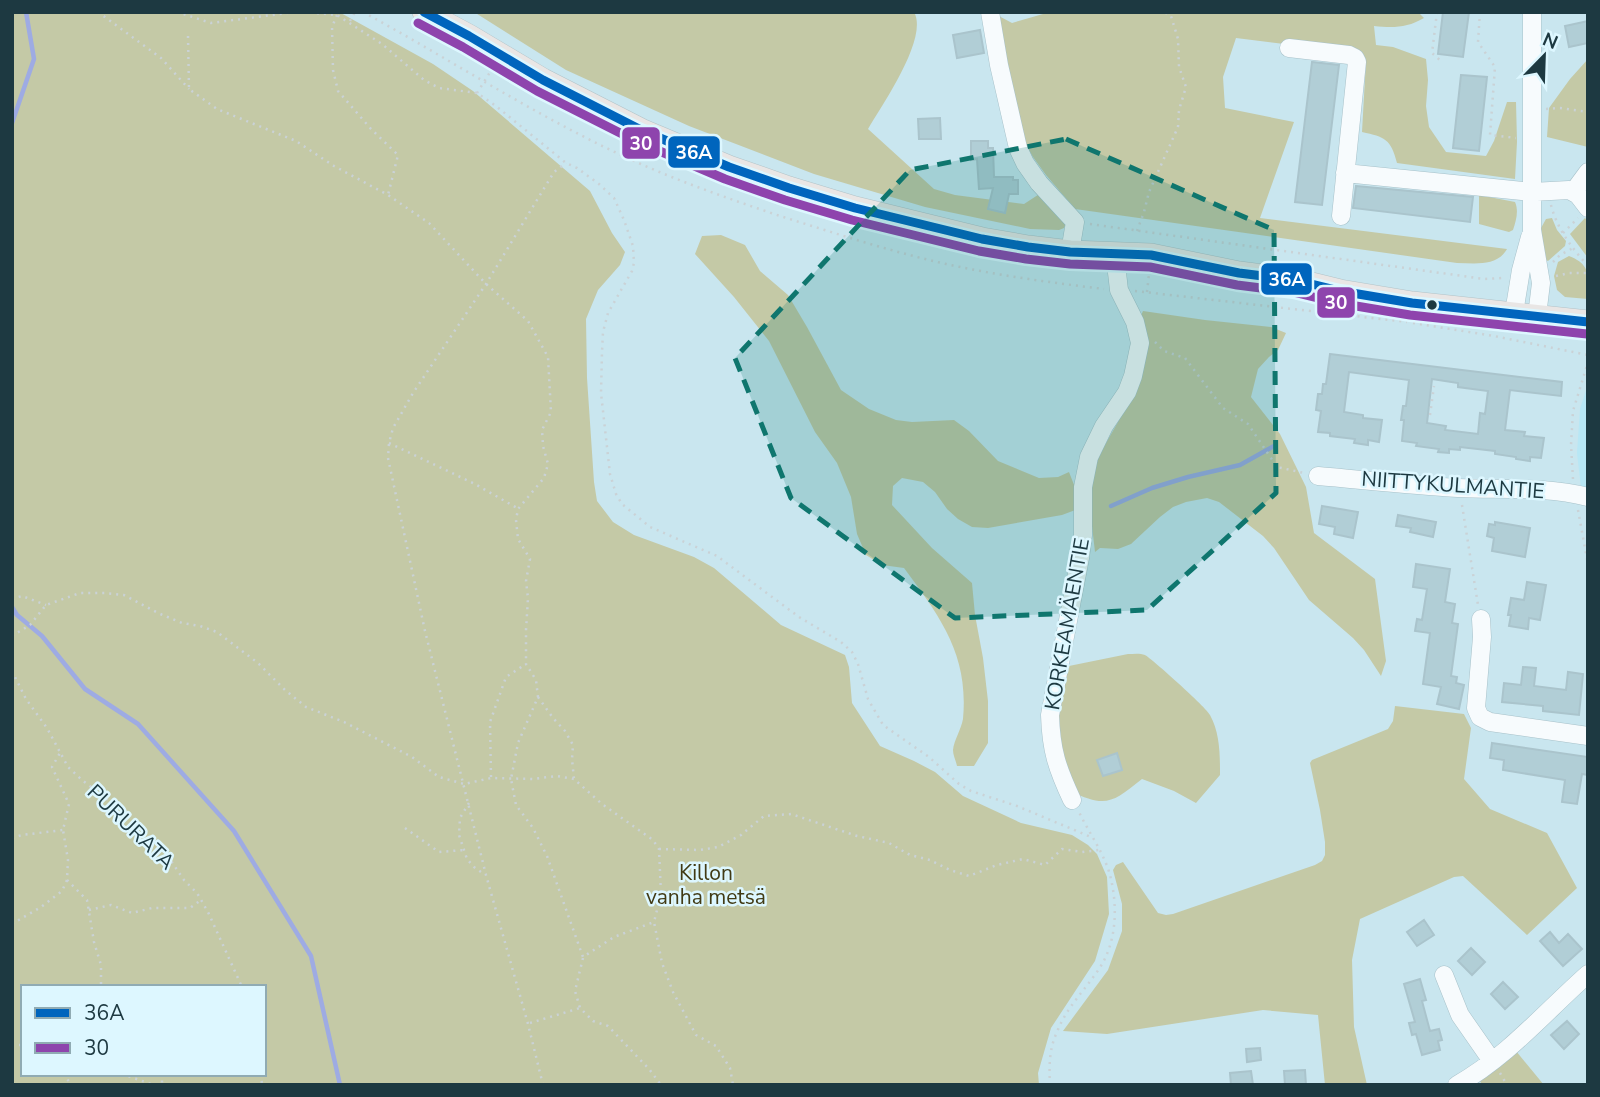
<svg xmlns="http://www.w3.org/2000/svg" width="1600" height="1097" font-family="'Nunito Sans',sans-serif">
  <rect width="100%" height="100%" fill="#c9e6ef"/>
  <path fill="#b8e7f5" d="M1588,384V489L1581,488L1577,453L1580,409Z"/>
  <path fill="#c4c9a6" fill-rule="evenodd" d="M12,12H339L433,64L473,91L590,191L612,233L625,252L620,265L598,290L586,319L587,378L594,482L597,501L613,522L634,535L694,557L714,568L781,625L845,655L849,667L852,703L880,746L914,761L935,772L963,796L1021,823L1072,835L1088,845L1097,854L1107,877L1109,914L1095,961L1051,1028L1038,1073L1039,1085H12ZM23,987H264V1074H23Z
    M474,12H914C929,38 882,105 868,129L934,189L955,195L1024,204L1044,191L1066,224L1064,228L1059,230L1030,229L925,207L814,174L689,126L566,70Z
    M1045,12H1418L1424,18C1407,28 1393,28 1374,26L1376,45L1393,47L1426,59L1428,80L1426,106L1429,127L1446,152L1486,156L1494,141L1507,102H1516L1517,142L1515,179L1397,163C1391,139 1385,137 1362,132L1366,60L1362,52L1340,45L1284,44L1236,38L1223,77L1225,108L1294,122L1260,218L1507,249C1497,267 1475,263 1457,263L1075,209L1046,175L1033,157L1025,143L1017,109L997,15L1012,23L1043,14Z
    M1588,59V147L1547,137L1549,108L1570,79Z
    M1479,195L1515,202C1519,211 1516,221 1513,230L1509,232L1479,224Z
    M1552,218L1557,230L1566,241L1565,246L1548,261L1544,259L1541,228L1546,219Z
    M1585,218L1588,222V258L1570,234Z
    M721,235L745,245L760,271L788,295L807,327L841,390L869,409L896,420L912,422L954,420L969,431L998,461L1039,478L1058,477L1069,472L1080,500L1078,509L1062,515L988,528L972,527L958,519L947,509L935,492L923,482L902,478L893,486L892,505L932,548L972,583L975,615L983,658L988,701V743L974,766H957C956,761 953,755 953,750C954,740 961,730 963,719C969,654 940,617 904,568L882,565L866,555L857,534L851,497L837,463L815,432L769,341L734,297L695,254L702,236Z
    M1569,256C1592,265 1588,277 1588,299L1565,297L1557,290L1554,276L1558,262Z
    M1143,311L1205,320L1271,327L1286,333L1278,350L1269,357L1258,369L1251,397L1280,434L1306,487L1314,533L1375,579L1386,661L1381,676L1364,650L1353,638L1309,600L1274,548L1263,536L1219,502L1207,498L1186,502L1173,507L1160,517L1131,544L1118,549L1100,548L1095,552L1090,509L1091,485L1098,457L1134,394L1144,368L1147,340L1140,318Z
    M1128,654C1133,654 1140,653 1145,655C1151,658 1207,708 1210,715C1220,733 1220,755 1220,775L1196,803L1174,791L1142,779C1112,803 1106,808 1070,791L1055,743L1064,667Z
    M1395,706L1464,714L1471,728L1464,779L1490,809L1547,833L1577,888L1527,935L1463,876L1454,877L1360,919L1352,960L1354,1027L1367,1085H1325L1318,1015L1263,1010L1107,1034L1063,1031L1108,970L1122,931V904L1113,870L1116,865L1123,862L1158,913L1166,915L1173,914L1315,865L1322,861L1325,855V842L1320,810L1310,763L1312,760L1388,729L1393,721Z
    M1516,1051L1544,1085H1482L1479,1079Z"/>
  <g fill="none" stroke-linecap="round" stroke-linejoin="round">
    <path stroke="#9eabe3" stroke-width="4.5" d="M12,123L34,59L26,12
      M1111,506L1152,488L1188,477L1240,465L1274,446
      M12,607L17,615L42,636L85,689L138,724L234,831L311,956L340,1085"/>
  </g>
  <path fill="#b1ced6" stroke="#aac4cc" stroke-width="2" fill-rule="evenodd" d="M1443,12H1469L1463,57L1438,54Z
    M1588,21V43L1569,47L1565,26Z
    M980,30L984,53L957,58L953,35Z
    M1312,62L1339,65L1322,205L1295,202Z
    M1461,75L1487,77L1479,151L1453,148Z
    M940,118L941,139H919L918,119Z
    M971,141H988V148H993L994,177H1013V180H1018V194H1009L1005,213L988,209L993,188L979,189L977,159L971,160Z
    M1356,186L1473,197L1470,222L1353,208Z
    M1330,354L1562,382L1561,396L1510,390L1505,430L1525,432L1524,436L1544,438L1541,458L1530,457V461L1516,459V457L1495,454V451L1460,447V450L1449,449V453L1438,452L1439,449L1416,446L1417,443L1402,441L1404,420H1401L1403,406H1406L1409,380L1349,372L1344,412L1363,415V418L1382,420L1379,442L1368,440V445L1354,443L1355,439L1330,436V433L1318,432L1321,411L1316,410L1318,394H1322L1323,384H1326ZM1432,379L1458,383V387L1488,391L1485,414L1480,413L1478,434L1445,430L1446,426L1427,423Z
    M1322,506L1358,512L1353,538L1334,534L1335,527L1319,524Z
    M1398,515L1436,522L1433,537L1410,532L1411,528L1396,526Z
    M1495,522L1530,528L1525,557L1492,551L1494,538L1487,536L1489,524L1495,525Z
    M1416,564L1450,569L1445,602L1455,604L1452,623L1458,624L1451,676L1457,677L1456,683L1464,685L1459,709L1437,704L1441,687L1423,684L1430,633L1415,631L1417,619L1422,620L1427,589L1413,587Z
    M1527,582L1546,585L1540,620L1529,618L1528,629L1509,626L1511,615H1508L1511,598L1524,600Z
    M1523,667L1536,668L1534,686L1566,690L1568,672L1583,674L1579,715L1543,711V706L1502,702L1504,683L1521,685Z
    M1492,743L1588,757V775L1582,774L1577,804L1562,802L1565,780L1503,770L1504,760L1490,758Z
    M1117,753L1122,770L1103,776L1097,760Z
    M1424,920L1434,935L1417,946L1407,932Z
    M1550,932L1559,943L1568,934L1582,949L1563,966L1540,941Z
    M1471,948L1485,962L1472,975L1458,961Z
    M1420,979L1426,1000L1422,1001L1430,1031L1439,1029L1442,1040L1438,1041L1440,1050L1422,1055L1416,1034L1412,1035L1409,1023L1415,1022L1404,984Z
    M1503,982L1518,997L1505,1009L1491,994Z
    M1567,1021L1579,1034L1564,1049L1551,1035Z
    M1260,1048L1261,1060L1247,1062L1246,1049Z
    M1305,1070L1306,1085H1285L1284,1071Z
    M1251,1071L1253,1085H1231L1230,1073Z"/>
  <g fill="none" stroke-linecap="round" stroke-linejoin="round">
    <g stroke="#a7c1c9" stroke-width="19">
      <path id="minor" d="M990,12L999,65L1018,148L1025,163L1039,183L1075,222L1070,252
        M1532,12V230L1541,283L1537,316
        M1289,48L1349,55L1355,58L1357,62L1341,216
        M1345,173L1532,192L1569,190L1578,195L1588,208
        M1574,191L1588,172
        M1514,313L1521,270L1530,237
        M1318,476C1364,480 1411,485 1458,488C1501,490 1546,486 1588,497
        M1481,619L1482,637L1476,708L1480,717L1490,722L1588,736
        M1072,800C1057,768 1051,750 1050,715L1080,558L1083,535V487L1089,457L1104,426L1127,392L1133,376L1140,343L1135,322L1119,290L1116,264L1117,253
        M1444,975L1460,1015L1492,1061
        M1457,1085C1507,1057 1545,1012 1588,974"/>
    </g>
    <g stroke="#b2c3c8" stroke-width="24">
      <path id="major" d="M424,12L469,36L543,80L641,130L729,167L789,188L855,208L982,239L1028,247L1070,252L1151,255L1239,273L1295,280L1340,291L1412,303L1588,322"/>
    </g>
    <path stroke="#cad2d6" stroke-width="2.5" stroke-dasharray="2 5" stroke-linecap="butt" d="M98,12L161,58L189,89
      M177,12L211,23L295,12
      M303,12L337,15L382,44L424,80L439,88L477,93L496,106L566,163L577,168L599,184L614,198L624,220L633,246L634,263L632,271L608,313L603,332L602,352L601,393L610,474L616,494L622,504L650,527L717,556L799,617L841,642L852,652L858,664L868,699L883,725L929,757L959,784L971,791L1017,806L1091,837
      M363,12C453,61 539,118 632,160C680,182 730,199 780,216C822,229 864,243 906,254C971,272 1038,281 1104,289
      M1437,12L1432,53L1441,61
      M1480,12L1478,42L1495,67L1490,135L1516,138
      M337,15L332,27L333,70L338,91L371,129L398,155L388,195
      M350,21L355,12
      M188,36L189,89L217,109L296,141L334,166L388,195L429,223L486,284L528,321L548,357L551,412L542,430L543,446L548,464L544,478L518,509L516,520L518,539L530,559L526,581L528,598L526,630V664L536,680L538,697L518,743L511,779L516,805L533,828L547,856L583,957L614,937L654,922
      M477,93L492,69
      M1546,109L1560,108L1588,112
      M1551,205C1557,229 1572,248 1588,266
      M1090,224L1484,279L1503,278
      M1137,231L1144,212L1149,192L1178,127L1179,110L1186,87L1179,67L1178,39L1171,16L1164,12
      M1563,233L1578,218
      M1553,262L1560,255L1573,248
      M1556,276L1569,273H1588
      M1135,291L1407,322
      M1147,292L1149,274
      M1413,323L1494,336L1588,355
      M1155,342L1164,351L1185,358L1223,408L1248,424L1277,467L1304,473
      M1430,415L1434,386
      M389,443L475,484L517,508
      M1573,479L1571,445L1573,411L1588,362
      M1462,505L1478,605
      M1578,510L1587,559L1588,571
      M12,599L22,596L46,605
      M12,636L30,625L46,605L80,593H105L124,595L158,613L182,623L200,626L217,632L258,663L285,690L306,707L344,722L412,757L439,777L464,784L491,778L533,779L557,776L574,779L602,804L653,840L659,849L661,894L654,922L662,963L673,992L696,1035L716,1046L730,1068L733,1085
      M12,671L26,699L47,728L68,767L82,780L117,807L167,855L184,880L197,893L208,912L242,987
      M538,697L553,718L565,731L573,745L572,759L574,779
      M491,777L490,722L506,677L526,664
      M469,803L460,818L459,835L467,859L474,867L485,875
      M405,828L439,852L464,850
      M12,838L22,835L63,830
      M659,849L700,850L718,847L741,835L764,816L791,814L857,836L889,843L910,855L930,860L950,870L969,876L997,865L1023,859L1045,865L1062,849L1082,852L1099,850
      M67,880L87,900L94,942L101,965V987
      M89,910L111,905L132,913L152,908H190L201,900
      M12,924L41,907L62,891L67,880L68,860L63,830L69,804L52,767L60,753
      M583,958L575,991L580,1008L593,1021L608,1026L649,1069L661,1085
      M530,1023L580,1008
      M12,1045H23
      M1500,1073L1507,1085
      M63,1074L72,1085
      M122,1074L154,1085
      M160,1074L162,1078V1085
      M261,1074L262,1085
      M543,1085L528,1024L486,875L425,631L388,458L389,443L393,428L413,393L486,284L554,172L566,163
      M1050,1085C1049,1066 1049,1049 1057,1032C1066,1008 1085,990 1099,969C1117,942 1118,906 1110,875C1104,853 1089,833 1079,812"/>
    <use href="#minor" stroke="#f7fbfd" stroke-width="18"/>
    <use href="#major" stroke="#e9e6e5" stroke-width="23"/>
    <g stroke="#ddf7ff" stroke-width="14">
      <path id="bus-1" d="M424,12L469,36L543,80L641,130L729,167L789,188L855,208L982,239L1028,247L1070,252L1151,255L1239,273L1295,280L1340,291L1412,303L1588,322"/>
    </g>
    <g stroke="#ddf7ff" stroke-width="14">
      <path id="bus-2" d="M418,23L463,47L537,91L636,141L725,179L785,200L852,220L979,251L1026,259L1070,264L1150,267L1237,285L1293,292L1338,303L1410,315L1587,334"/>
    </g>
    <use href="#bus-1" stroke="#0065bd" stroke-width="9"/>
    <use href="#bus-2" stroke="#8e44ad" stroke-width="9"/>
  </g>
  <path fill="#0f766e" fill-opacity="0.2" stroke="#0f766e" stroke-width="5" stroke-dasharray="14 9" stroke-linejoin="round" d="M1066,139L1274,230L1276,493L1147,610L955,618L791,498L735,358L910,170Z"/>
  <circle fill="#1d3941" stroke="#ddf7ff" stroke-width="2.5" cx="1432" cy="305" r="6"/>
  <g text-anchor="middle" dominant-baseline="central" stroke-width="5" stroke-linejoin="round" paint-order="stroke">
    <g font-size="21" fill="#1d3941" stroke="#ddf7ff">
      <text transform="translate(1453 485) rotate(4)">NIITTYKULMANTIE</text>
      <text transform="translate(1067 624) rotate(-80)">KORKEAMÄENTIE</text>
      <text transform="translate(131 827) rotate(44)">PURURATA</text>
    </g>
    <g font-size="21" fill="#413a14" stroke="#ddf7ff">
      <text x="706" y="873">Killon<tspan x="706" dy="24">vanha metsä</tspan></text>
    </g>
  </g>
  <g stroke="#ddf7ff" stroke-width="2.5">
    <rect x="621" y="126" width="40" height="34" rx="7" fill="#8e44ad"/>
    <rect x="667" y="135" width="54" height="34" rx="7" fill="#0065bd"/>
    <rect x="1260" y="262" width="53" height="34" rx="7" fill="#0065bd"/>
    <rect x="1316" y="286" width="40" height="33" rx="7" fill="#8e44ad"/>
  </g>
  <g font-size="19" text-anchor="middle" font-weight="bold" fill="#fff">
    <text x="641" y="150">30</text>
    <text x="694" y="159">36A</text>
    <text x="1287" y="286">36A</text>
    <text x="1336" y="309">30</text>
  </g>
  <rect width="1600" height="1097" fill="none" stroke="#1d3941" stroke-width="28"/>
  <rect x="21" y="985" width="245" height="91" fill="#ddf7ff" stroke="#90abb3" stroke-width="2"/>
  <rect x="35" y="1008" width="35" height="10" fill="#0065bd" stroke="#90abb3" stroke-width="2"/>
  <text x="84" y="1020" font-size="21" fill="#1d3941">36A</text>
  <rect x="35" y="1043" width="35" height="10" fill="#8e44ad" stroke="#90abb3" stroke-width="2"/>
  <text x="84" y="1055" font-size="21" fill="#1d3941">30</text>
  <g transform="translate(1544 56) rotate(23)" stroke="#ddf7ff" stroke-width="5" paint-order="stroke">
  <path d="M0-5L12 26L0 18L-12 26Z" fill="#1d3941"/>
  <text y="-10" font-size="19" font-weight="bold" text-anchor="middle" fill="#1d3941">N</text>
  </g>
</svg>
